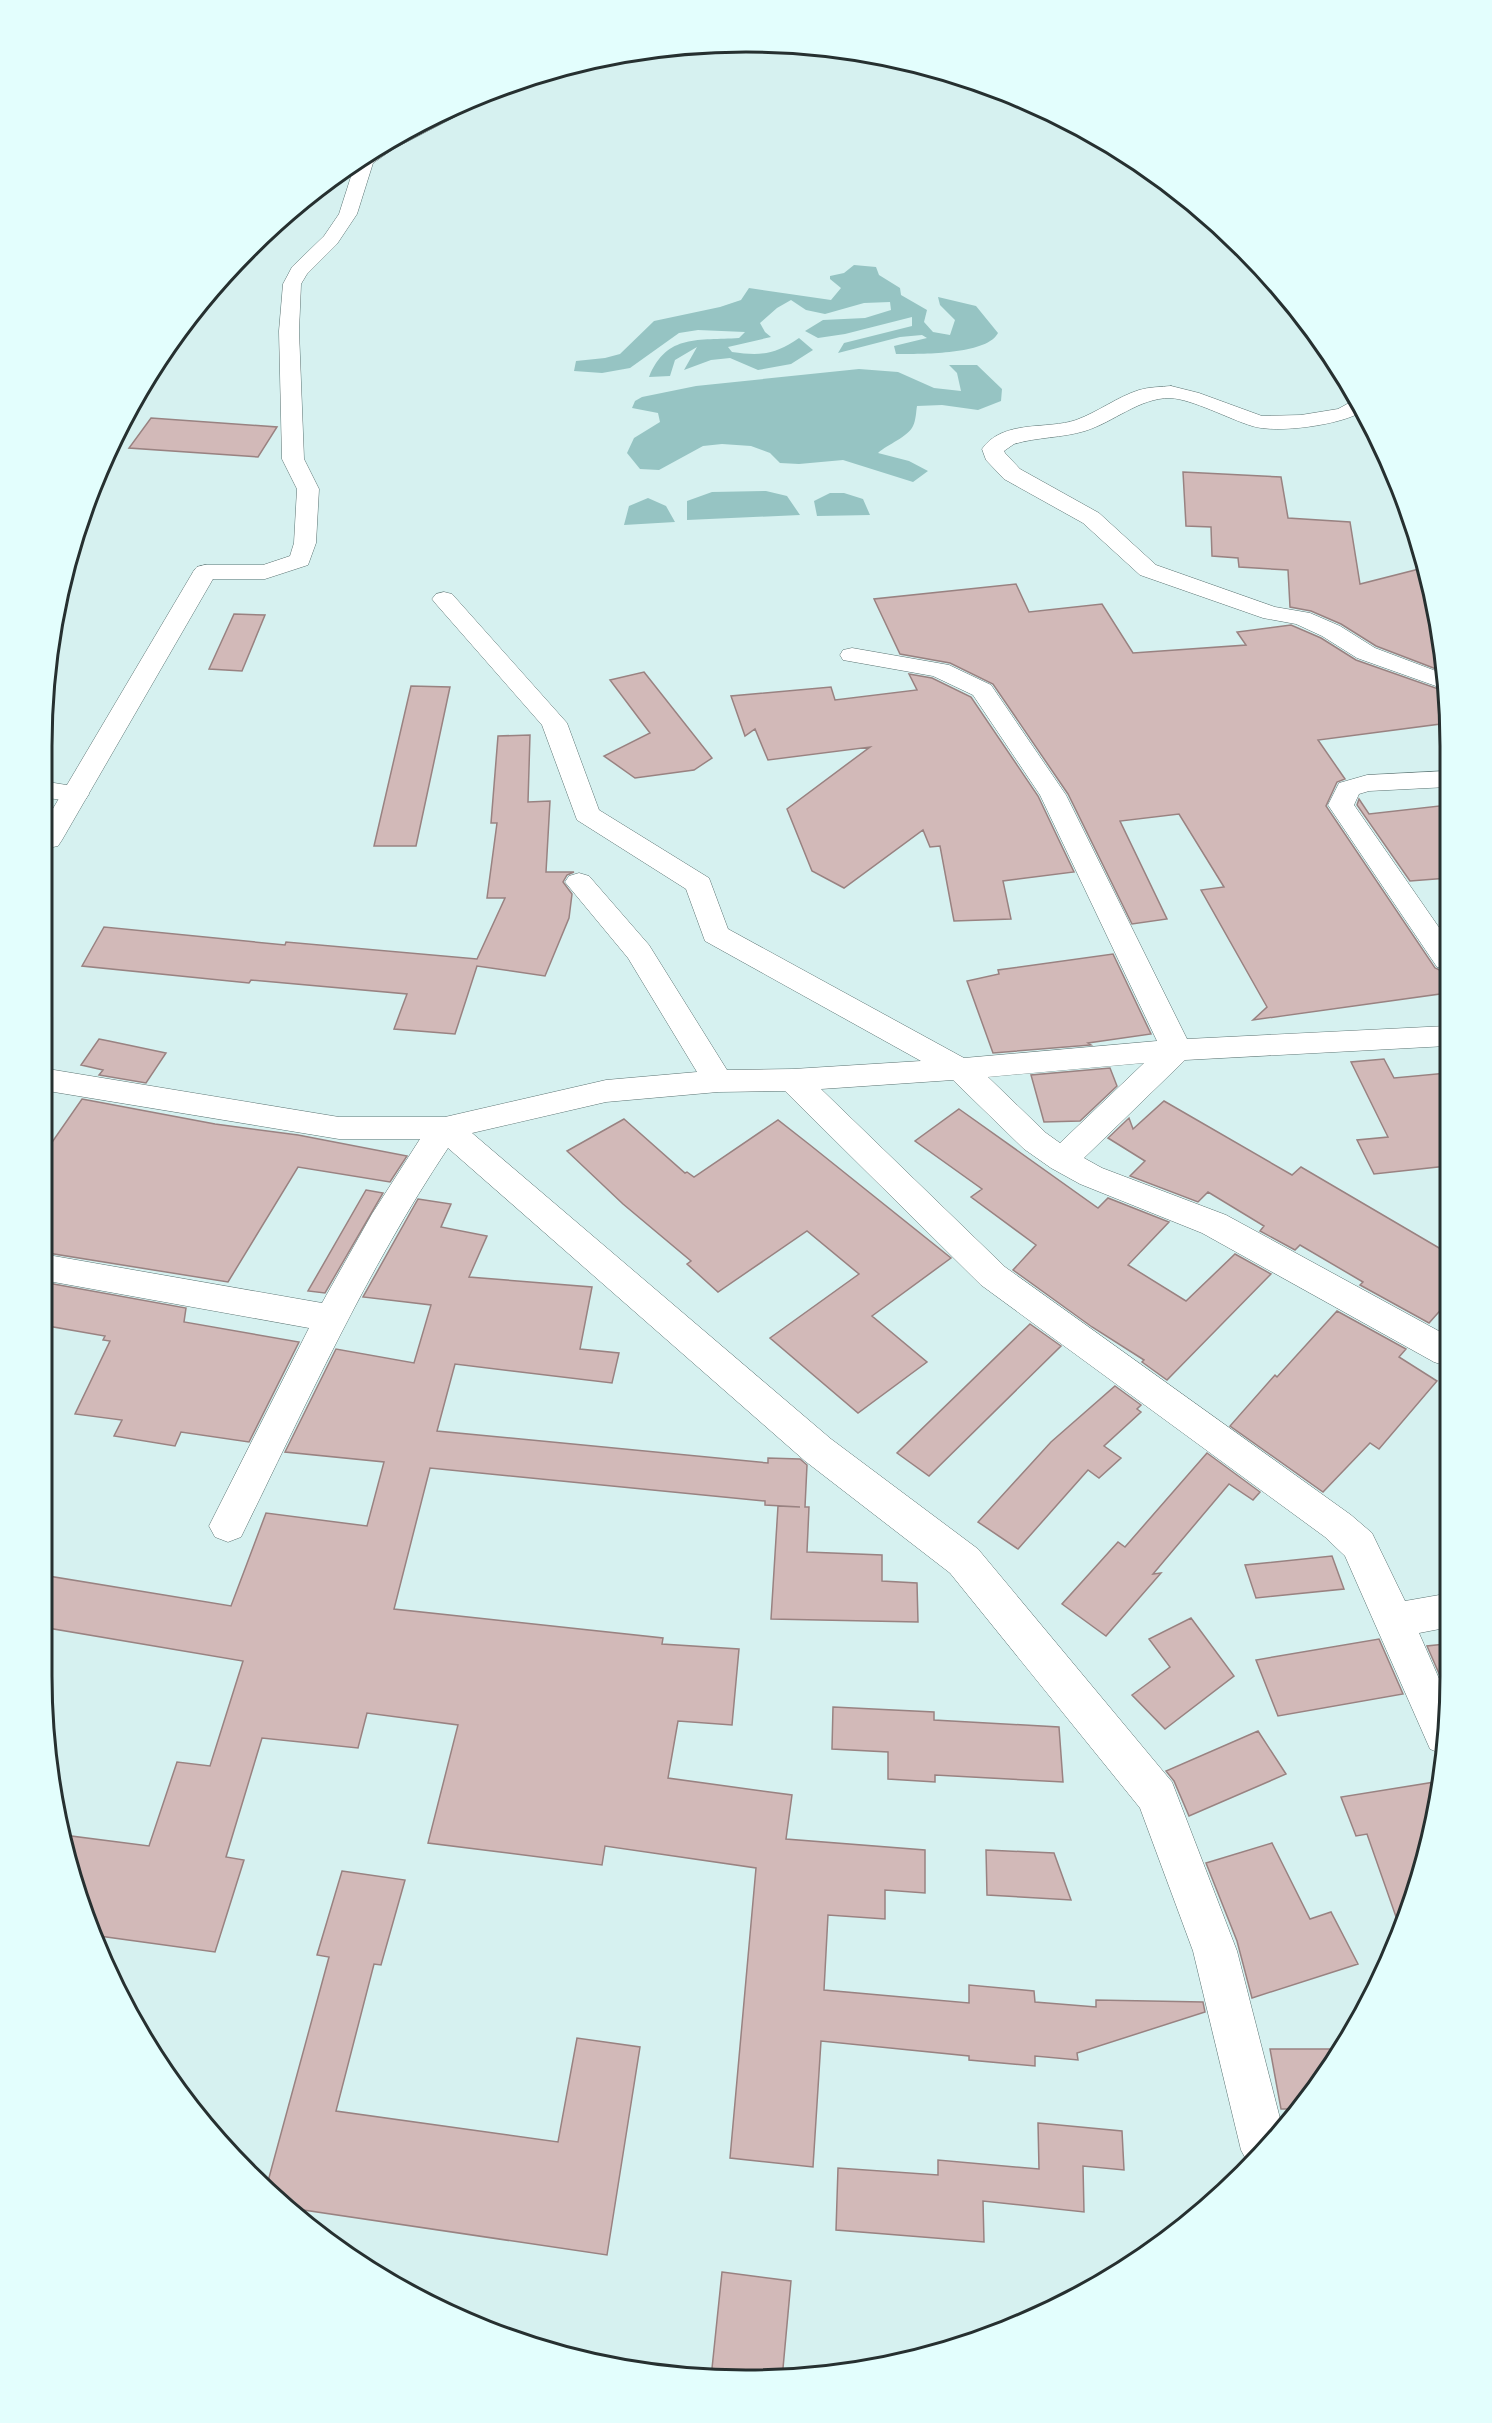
<svg xmlns="http://www.w3.org/2000/svg" width="1492" height="2423" font-family="'Asap Condensed',sans-serif">
  <rect width="100%" height="100%" fill="#d6f1f0"/>
  <path fill="#96c4c3" d="M854,265L876,267L879,275L900,288L901,295L927,310L924,322L933,332L950,335L955,320L940,305L938,297L976,306L998,333C987,355 919,354 896,354L894,346L927,338L922,335L900,337L838,353L844,343L912,326V317L845,334L818,338L805,331L823,320L865,318L891,310L890,302L864,303L825,314L806,310L791,300L777,308L760,323L765,332L771,337L728,347L732,352C760,356 774,355 799,338L813,350L791,364L758,370L730,358L711,360L684,370L697,347L675,360L670,376L649,377C667,333 699,341 739,338L745,332L698,330L679,333L630,368L602,373L574,371L576,361L605,358L620,354L654,321L720,307L741,300L749,288L831,300L841,288L830,279V276L844,273Z
    M949,365H977L1002,389L1001,401L978,410L942,405L917,406C916,412 916,420 913,426C908,437 888,444 878,453L909,461L928,471L913,482L843,460L799,464L780,463L770,453L751,446L722,444L703,446L659,470L640,469L627,453L634,438L660,422L658,413L632,408L635,401L642,397L696,386L859,369L898,372L934,388L961,391L957,373Z
    M766,491L787,496L800,515L687,520V501L712,492Z
    M830,493H844L863,499L870,515L817,516L814,501Z
    M648,498L666,506L675,522L624,525L629,506Z"/>
  <path fill="#d2b9b8" stroke="#998281" stroke-width="1.5" d="M151,418L277,427L258,457L129,448Z
    M1183,472L1281,477L1288,518L1350,522L1360,584L1427,567L1444,672L1376,646L1341,624L1311,611L1290,607L1288,570L1239,567L1238,558L1212,556L1211,527L1186,526Z
    M1016,584L1029,612L1102,604L1133,653L1246,645L1237,632L1291,625L1321,638L1356,660L1447,692L1448,723L1318,740L1345,779L1337,782L1326,806L1435,968L1442,971L1447,979V993L1253,1020L1267,1007L1201,890L1224,887L1179,814L1120,821L1167,919L1132,924L1068,794L993,684L950,663L900,654L874,599Z
    M234,614L265,615L242,671L209,669Z
    M644,672L712,758L694,770L635,778L604,756L650,733L610,680Z
    M909,674L932,678L971,697L1038,796L1074,872L1003,881L1011,919L954,921L940,846L930,847L923,830L844,888L812,871L787,809L870,747L768,760L755,729L745,736L731,696L831,687L835,700L917,690Z
    M411,686L450,687L416,846H374Z
    M530,735L528,802L550,801L546,872H574L567,875L563,882L572,894L569,918L545,976L477,966L455,1034L394,1029L407,994L251,980L249,983L82,966L104,927L285,945L286,942L477,959L505,898H487L497,823H491L498,736Z
    M1359,799L1369,814L1448,805V878L1410,881L1357,805Z
    M1113,954L1151,1034L1088,1043L1091,1045L993,1053L967,981L999,974L998,970Z
    M99,1039L109,1041L166,1053L146,1083L99,1075L103,1070L81,1065Z
    M1384,1059L1394,1078L1447,1073V1166L1374,1174L1357,1140L1388,1137L1351,1062Z
    M1110,1068L1117,1086L1080,1121L1044,1122L1031,1075Z
    M82,1099L215,1124L298,1135L407,1156L390,1182L298,1167L228,1282L48,1253V1148Z
    M1164,1101L1292,1175L1301,1167L1446,1252V1304L1429,1323L1360,1285L1363,1282L1300,1245L1295,1250L1260,1231L1264,1226L1208,1192L1198,1202L1130,1176L1145,1161L1108,1138L1129,1118L1133,1129Z
    M959,1109L1098,1208L1108,1198L1169,1222L1128,1265L1186,1301L1235,1254L1271,1274L1167,1380L1142,1362L1144,1360L1092,1327L1013,1270L1036,1245L971,1197L982,1189L915,1141Z
    M624,1119L685,1173L687,1172L694,1177L778,1120L810,1145L951,1258L872,1316L927,1362L858,1413L770,1338L859,1274L807,1231L718,1292L687,1264L691,1261L623,1204L567,1151Z
    M366,1190L383,1193L325,1293L308,1291Z
    M418,1199L451,1204L441,1227L487,1236L469,1277L592,1287L580,1349L619,1353L612,1383L455,1364L437,1431L768,1463V1458L800,1459L807,1465L805,1507H809L807,1552L882,1555V1581L917,1583L918,1622L771,1619L778,1506L800,1507L765,1505V1501L430,1468L394,1609L663,1638L662,1644L739,1649L732,1725L678,1721L668,1778L792,1795L786,1839L925,1850V1893L885,1890V1919L828,1915L824,1990L969,2003V1985L1034,1991L1035,2002L1096,2007V2000L1203,2002L1205,2012L1077,2053L1078,2060L1035,2056V2066L969,2060V2056L821,2041L813,2167L730,2158L756,1868L605,1846L602,1865L428,1843L458,1725L367,1713L358,1748L262,1738L226,1857L244,1860L215,1952L92,1935L79,1903L63,1835L149,1846L177,1762L210,1766L243,1661L48,1628V1576L231,1606L266,1513L367,1526L384,1462L285,1452L336,1349L414,1363L431,1305L363,1297Z
    M48,1283L186,1308L184,1322L299,1342L249,1442L181,1432L175,1446L114,1436L122,1420L75,1414L110,1341L103,1340L105,1336L48,1326Z
    M1337,1311L1406,1349L1399,1357L1437,1381L1379,1449L1370,1443L1323,1492L1230,1426L1275,1375L1277,1377Z
    M1030,1324L1061,1346L929,1476L897,1453Z
    M1115,1386L1141,1405L1137,1409L1141,1412L1104,1446L1121,1458L1099,1478L1088,1470L1018,1549L978,1522L1051,1442Z
    M1207,1453L1260,1492L1253,1500L1229,1484L1153,1574L1161,1573L1106,1636L1062,1604L1118,1542L1125,1547Z
    M1332,1556L1344,1589L1256,1598L1245,1565Z
    M1191,1618L1234,1676L1165,1729L1132,1695L1170,1667L1149,1639Z
    M1379,1639L1403,1694L1278,1716L1256,1660Z
    M1445,1644V1648L1444,1685L1427,1646Z
    M833,1707L934,1712V1720L1059,1727L1063,1782L935,1775V1782L888,1779V1752L832,1749Z
    M1258,1731L1286,1774L1189,1816L1174,1781L1166,1771Z
    M1441,1781L1424,1842L1401,1931L1367,1834L1356,1836L1341,1797Z
    M1272,1843L1310,1919L1331,1912L1358,1964L1252,1998L1237,1941L1206,1863Z
    M986,1850L1054,1853L1071,1900L987,1895Z
    M342,1871L405,1880L381,1965L374,1964L336,2111L558,2142L577,2038L640,2047L607,2255L290,2208L267,2185L329,1957L317,1955Z
    M1270,2049H1337L1302,2109H1281Z
    M1038,2123L1122,2131L1124,2170L1083,2166L1084,2212L983,2201L984,2242L836,2230L838,2168L938,2175V2160L1039,2169Z
    M722,2272L791,2281L782,2379L746,2381L711,2378Z"/>
  <g fill="none" stroke-linecap="round" stroke-linejoin="round">
    <g stroke="#5b7372" stroke-width="1">
      <path id="minor" d="M489,93L491,96L489,99L393,149L373,163L357,214L337,244L307,274L301,284L299,331L304,459L319,489L316,543L308,565L265,579H205L197,577L193,572L197,567L205,565H263L290,556L294,543L297,489L282,459L279,331L283,284L292,267L324,236L339,214L355,164L394,136Z
        M1171,386L1199,393L1262,416L1301,415L1338,409L1358,398L1363,411C1342,425 1276,434 1252,426C1229,419 1192,399 1170,398C1139,398 1114,422 1085,431C1062,438 1037,437 1014,444L1004,451L1005,453L1020,469L1099,513L1156,565L1275,607L1310,613L1340,626L1375,648L1444,674L1447,690L1357,658L1322,636L1296,624L1263,618L1140,575L1083,523L1004,479L986,460L982,449C1003,419 1047,430 1076,420C1098,412 1117,397 1139,390C1149,387 1161,387 1171,386Z
        M444,592L452,594L567,723L599,810L709,878L728,929L964,1058L1157,1041L1040,795L973,695L933,676L843,660L840,655L843,650L852,648L949,665L991,685L1066,795L1187,1039L1447,1026V1046L1185,1060L1084,1158L1102,1168L1226,1215L1446,1335V1366L1434,1362L1202,1233L1080,1184L1051,1168L1024,1149L953,1080L821,1089L1005,1267L1351,1515L1372,1533L1405,1601L1445,1594V1628L1419,1633L1444,1690V1755L1430,1749L1345,1556L1325,1537L981,1285L785,1091L718,1092L606,1102L472,1133L831,1439L978,1549L1172,1782L1237,1951L1283,2130L1250,2167L1241,2150L1193,1951L1140,1808L950,1573L805,1461L448,1148C366,1271 306,1405 241,1537L228,1542L215,1537L209,1526L309,1328L48,1281V1255L322,1303L372,1214L420,1139H339L48,1091V1069L339,1117H445L606,1080L697,1072L628,958L565,882L569,876L579,873L589,876L649,945L727,1070L793,1069L921,1061L705,941L686,889L577,820L542,725L436,604L432,599L436,594ZM1144,1063L1060,1143L1046,1133L988,1077Z
        M1448,771V787L1369,791L1359,794L1354,805L1447,939V970L1437,967L1328,805L1339,783L1367,775Z
        M48,782L85,788L89,794L85,800L76,802L48,798Z"/>
    </g>
    <g stroke="#5b7372" stroke-width="1">
      <path id="major" d="M205,565L213,567L217,572L62,840L58,846L48,848V817L193,572L197,567Z"/>
    </g>
    <use href="#minor" fill="#fff" fill-rule="evenodd"/>
    <use href="#major" fill="#fff" fill-rule="evenodd"/>
  </g>
  <path d="M0 0H1492V2423H0ZM746 52H746A694 694 0 0 1 1440 746V1676A694 694 0 0 1 746 2370H746A694 694 0 0 1 52 1676V746A694 694 0 0 1 746 52Z" fill="#e3fefd" fill-rule="evenodd"/>
  <path fill="none" stroke="#263030" stroke-width="3" d="M746 52H746A694 694 0 0 1 1440 746V1676A694 694 0 0 1 746 2370H746A694 694 0 0 1 52 1676V746A694 694 0 0 1 746 52Z"/>
</svg>
